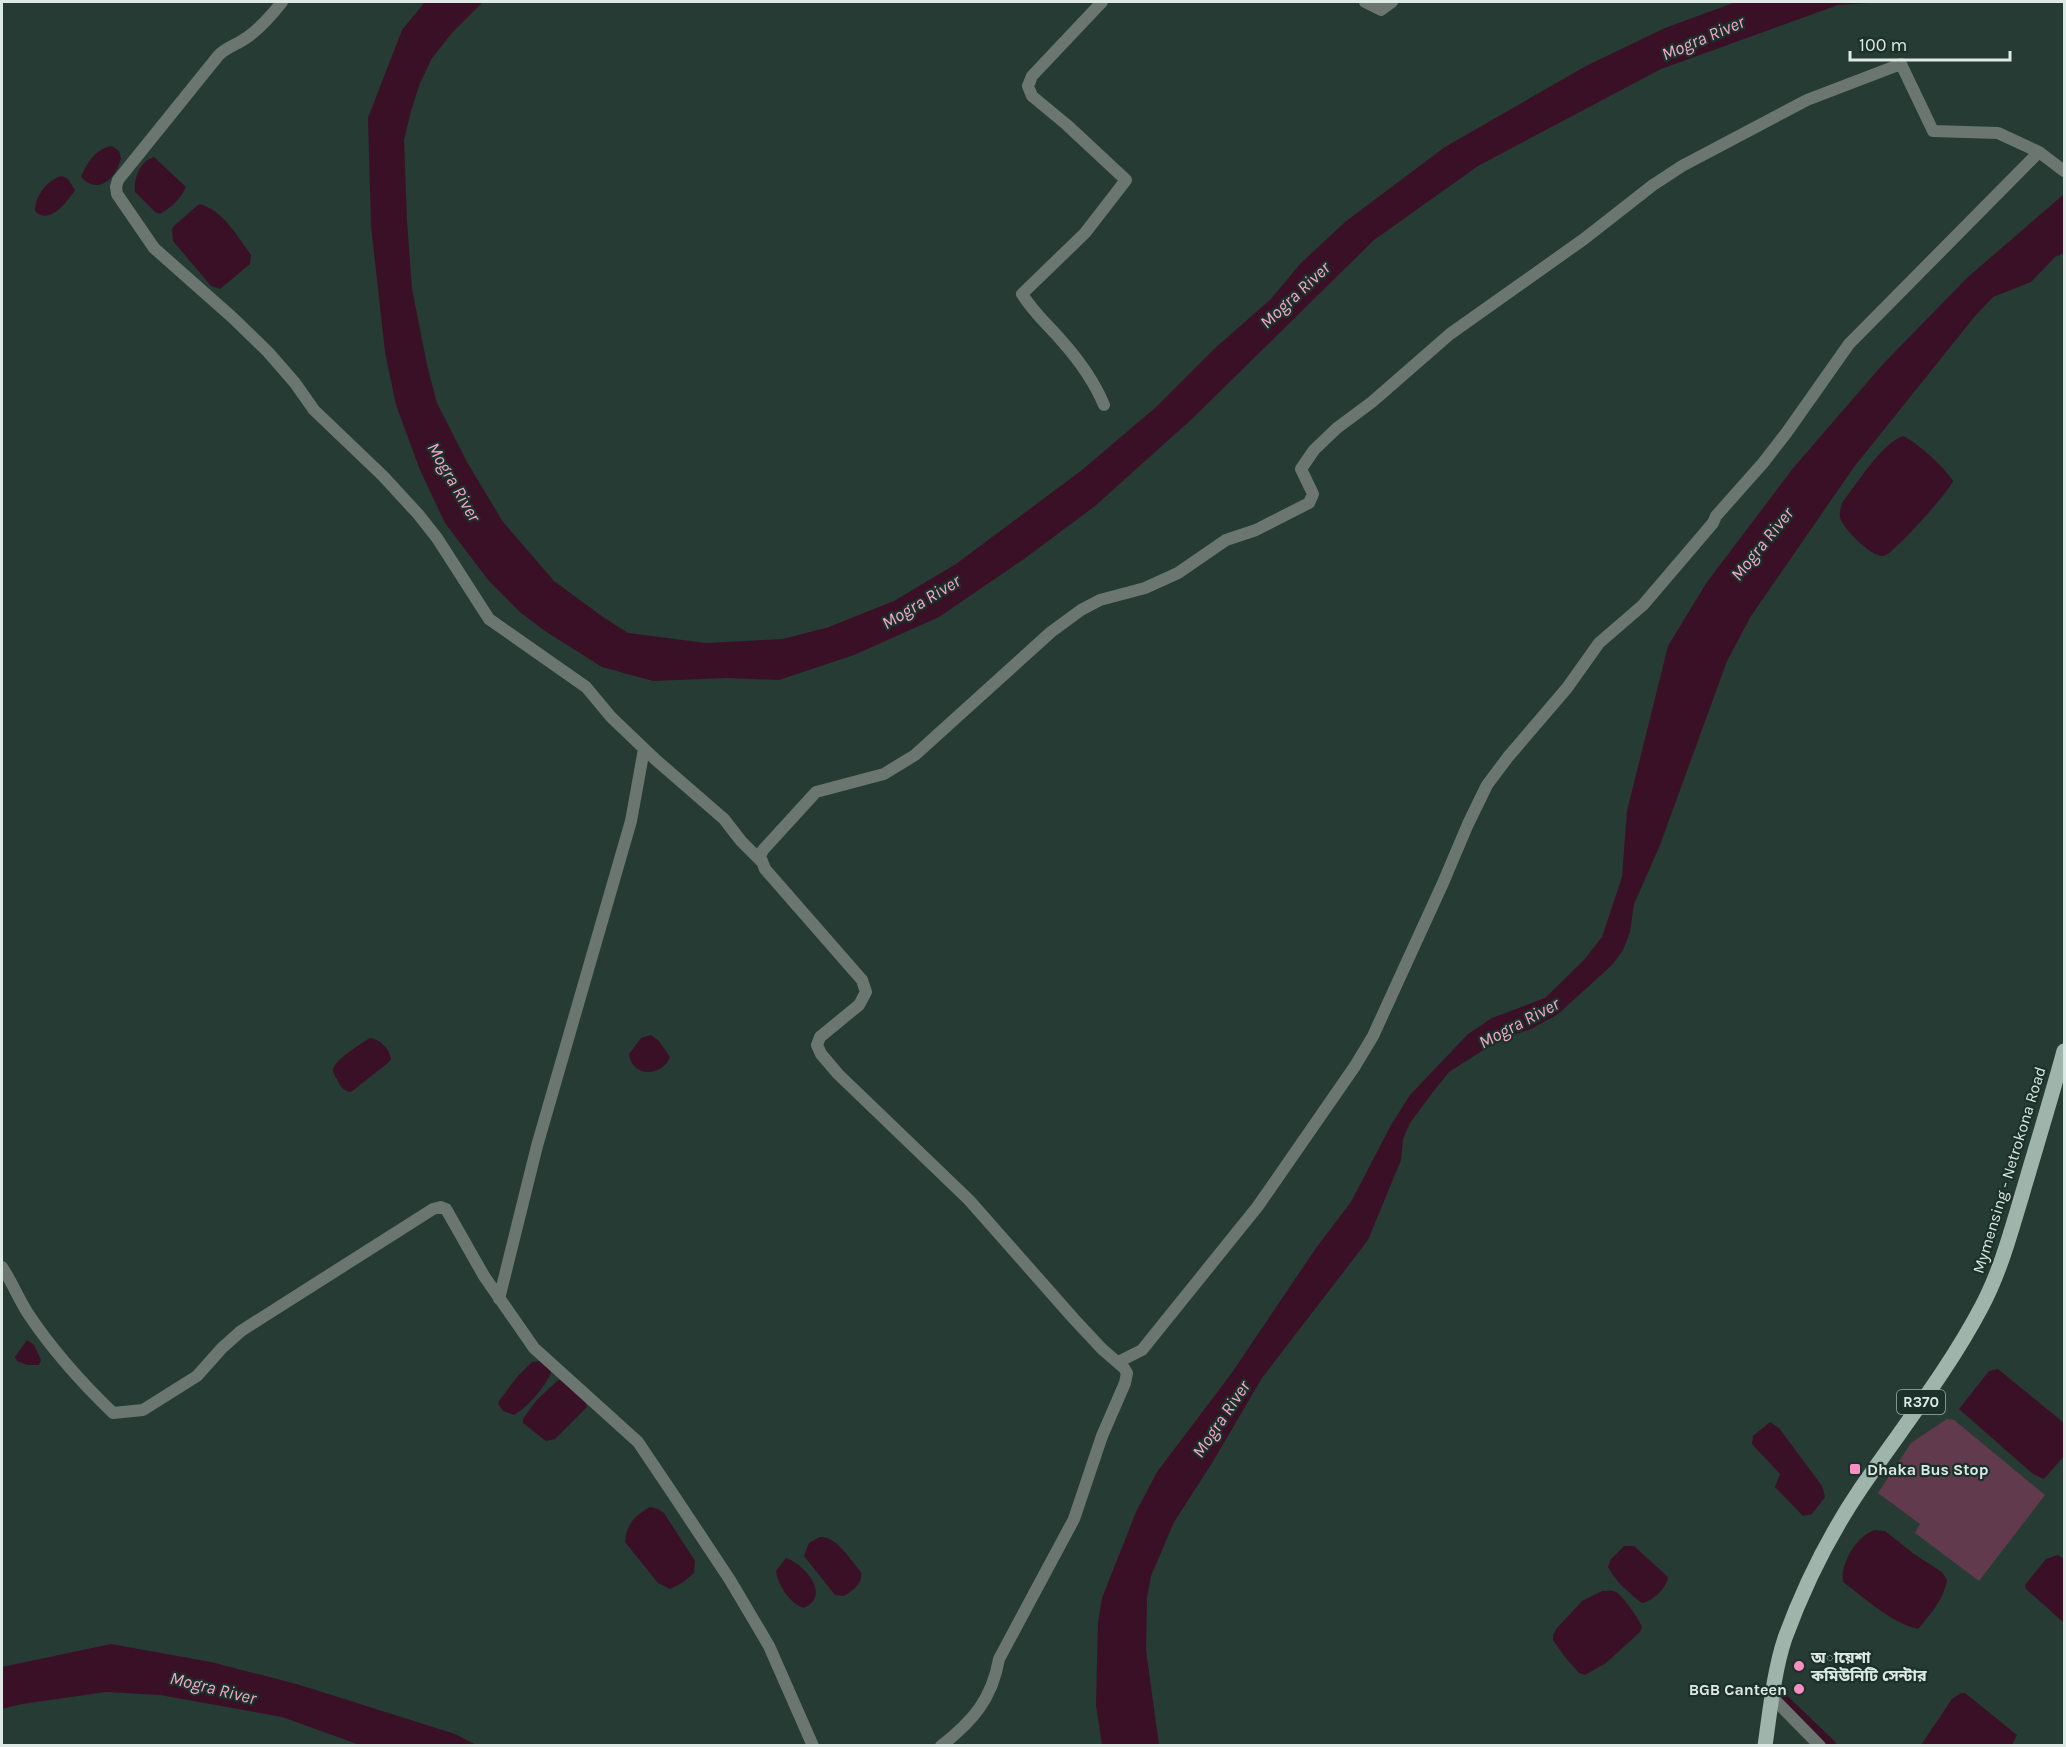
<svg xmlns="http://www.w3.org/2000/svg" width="2066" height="1747" font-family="Karla,'Noto Sans Bengali',sans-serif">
  <rect width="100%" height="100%" fill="#263b33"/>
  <path fill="#613b4d" d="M1947,1419L1954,1420L2045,1495L1979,1581L1915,1533L1920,1524L1878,1493L1911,1443Z"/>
  <path fill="#3a1027" d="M425,2H483L452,33L432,58L420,83L411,111L404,140L407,221L412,289L427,365L437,403L467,462L503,522L554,581L603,617L628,633L706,643L783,639L829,627L894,601L956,564L1082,470L1155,408L1214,349L1271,299L1300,264L1345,222L1445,147L1586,66L1665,28L1736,2H1887L1838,5L1661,69L1478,166L1374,240L1193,418L1095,506L1024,559L939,617L854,655L779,680L727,678L653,681L602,667L545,631L521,613L489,581L445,523L420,470L396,405L385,352L371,226L368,118L402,30Z
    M112,146L119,151L121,158C116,178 99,196 81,177C87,163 96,148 112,146Z
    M154,157L186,187C182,197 170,209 160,214L155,212L135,192C133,179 141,160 154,157Z
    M62,176L68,179L75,190C67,202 49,226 35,211C35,197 47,179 62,176Z
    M2064,194V253L2055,257L2031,282L1993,297L1975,316L1854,467L1751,616L1727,661L1660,845L1634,904L1630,932L1623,950L1612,965L1558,1014L1531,1029L1507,1037L1485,1049L1449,1072L1433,1092L1410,1123L1403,1139L1401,1160L1368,1240L1262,1378L1212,1463L1174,1522L1151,1576L1147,1597L1146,1650L1159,1745H1102L1096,1705L1098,1623L1102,1598L1136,1512L1157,1472L1231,1374L1316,1248L1351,1202L1391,1125L1410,1095L1468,1034L1492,1018L1545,998L1584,960L1602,937L1622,877L1627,811L1668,646L1707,582L1794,467L1884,363L1968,277Z
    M199,204C223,210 237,236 251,255L250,264L220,289L211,286L206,280L173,241L172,229L174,226Z
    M1903,436C1917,442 1946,469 1953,481C1949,492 1893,554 1884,556C1872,558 1842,528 1840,517C1839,513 1841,508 1842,503C1856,485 1882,443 1903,436Z
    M651,1035L659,1041L670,1057C662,1077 632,1078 629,1054L641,1038Z
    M370,1038C381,1040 389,1048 391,1059L388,1063L351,1092C343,1091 340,1086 337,1079C336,1078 333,1072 333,1070C333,1061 362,1043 370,1038Z
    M27,1340L34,1345L41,1360L39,1365H27L17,1361L15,1357Z
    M541,1361L551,1369V1373C544,1388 528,1407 514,1415L503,1411L498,1404L499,1401L517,1377L532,1362Z
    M1998,1369L2064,1423V1456L2044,1479L2033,1474L1959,1409L1989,1371Z
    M558,1380L562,1381L585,1402L587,1407L555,1439L546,1441L523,1423V1419L536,1401Z
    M1770,1422L1779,1428L1822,1486L1825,1497L1812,1514L1803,1516L1775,1487L1780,1474L1752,1444L1753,1436Z
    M650,1507L658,1509L664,1513L695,1561L694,1573L682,1583L670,1589L658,1583L625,1542C626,1525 635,1515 650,1507Z
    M1874,1530L1885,1531L1914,1554L1942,1572L1947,1580C1944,1599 1930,1615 1918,1629C1890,1622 1866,1599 1843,1582C1840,1564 1856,1537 1874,1530Z
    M820,1537C837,1536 851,1561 861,1572C863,1584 853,1590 844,1596L835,1595L804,1556L809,1543Z
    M1624,1546H1634L1668,1577C1667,1588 1653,1601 1642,1603C1630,1594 1615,1581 1608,1567L1611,1559Z
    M2058,1555L2064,1559V1623L2026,1589L2025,1585L2046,1559Z
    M786,1558C804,1564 832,1595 804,1608C790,1604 778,1585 776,1571Z
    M1602,1591C1606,1591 1612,1590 1616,1592C1624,1597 1639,1619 1642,1627L1640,1632L1606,1663L1585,1675L1579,1673L1565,1657L1553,1640V1635L1557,1628L1582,1601Z
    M111,1644L211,1662L300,1685L455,1734L476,1745H360L282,1717L160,1695L106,1692L22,1704L2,1709V1667Z
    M1961,1693H1965L2017,1735L2012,1745H1921L1952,1699Z"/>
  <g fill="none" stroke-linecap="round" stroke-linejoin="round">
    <path stroke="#3a1027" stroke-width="12" d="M1783,1700L1831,1746"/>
    <path stroke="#6b7671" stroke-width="12" d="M282,2C271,16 258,31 243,40C234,46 225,48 218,56L118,180L116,187L117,194L154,248L233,318L268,352L295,383L314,410L383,476L418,514L437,538L489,619L586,687L611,717L656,760L724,819L741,841L761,861
      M1102,2L1032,76L1028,86L1032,96L1067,125L1126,180L1085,233L1022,294C1034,313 1046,323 1061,340C1078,359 1094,381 1104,405
      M1365,2L1381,10L1392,2
      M2,1267C12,1282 19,1300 29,1315C53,1351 82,1383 113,1413L143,1410L197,1376L222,1348L241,1331L433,1209L441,1207L446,1209L484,1276L534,1348L638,1442L673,1494L730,1580L769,1646L813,1746
      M499,1299L537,1146L631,821L644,749
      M1118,1362L1142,1350L1258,1206L1355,1066L1373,1036L1443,883L1468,824L1487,785L1508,757L1567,688L1599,643L1643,605L1713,523L1716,516L1763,463L1787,432L1849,344L2039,152
      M1772,1697L1820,1746
      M941,1746C973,1721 992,1699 999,1659L1074,1519L1102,1436L1125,1383L1127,1373L1124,1368L1102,1349L1074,1319L969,1200L838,1074L821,1054L817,1045L820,1037L859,1005L866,992L862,980L765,869L760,856L763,850L816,792L884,774L915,755L1051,632L1081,610L1100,600L1145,588L1178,573L1226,540L1256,530L1309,503L1313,494L1301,469L1314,450L1337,428L1372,402L1450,334L1584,239L1653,185L1682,166L1807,100L1901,64L1933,131L1998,133L2039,152L2064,171"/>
    <path stroke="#9fb4ab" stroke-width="15" d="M1765,1746C1770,1711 1774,1671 1785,1638C1804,1586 1830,1534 1861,1488C1902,1428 1948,1371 1982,1306C2000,1272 2011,1232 2022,1195C2036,1147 2051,1099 2064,1051"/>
  </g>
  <g fill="#fb8fc4" stroke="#1c3129" stroke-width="2">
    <rect x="1849" y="1463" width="12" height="12" rx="3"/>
    <circle cx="1799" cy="1666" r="6"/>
    <circle cx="1799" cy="1689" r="6"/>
  </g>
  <g text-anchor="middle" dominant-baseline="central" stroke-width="4.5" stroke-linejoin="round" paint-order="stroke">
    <rect fill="#1c3129" stroke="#a2b2ac" stroke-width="1.5" x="1897" y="1390" width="48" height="24" rx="4.5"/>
    <g font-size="15" font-weight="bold" fill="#dce9e4">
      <text x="1921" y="1402">R370</text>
    </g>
    <g font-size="16" fill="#dce9e4" stroke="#1c3129">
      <text transform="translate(2009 1170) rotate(-73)">Mymensing - Netrokona Road</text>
    </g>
    <g font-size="16" font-weight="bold" fill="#dce9e4" stroke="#1c3129" text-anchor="start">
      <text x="1867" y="1469">Dhaka Bus Stop</text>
      <text x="1811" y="1657">অায়েশা<tspan x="1811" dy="18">কমিউনিটি সেন্টার</tspan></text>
      <text x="1787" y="1689" text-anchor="end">BGB Canteen</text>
    </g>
    <g font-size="18" font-style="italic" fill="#f5a7cb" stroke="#1c3129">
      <text transform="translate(1703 38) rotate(-23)">Mogra River</text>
      <text transform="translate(1295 295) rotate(-43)">Mogra River</text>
      <text transform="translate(454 482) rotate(60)">Mogra River</text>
      <text transform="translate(1762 544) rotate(-51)">Mogra River</text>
      <text transform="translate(921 602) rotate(-31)">Mogra River</text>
      <text transform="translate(1519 1023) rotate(-28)">Mogra River</text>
      <text transform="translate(1221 1419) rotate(-56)">Mogra River</text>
      <text transform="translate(213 1688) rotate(14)">Mogra River</text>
    </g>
  </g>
  <rect width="2066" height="1747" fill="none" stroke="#dce9e4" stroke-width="6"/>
  <path d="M1850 51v9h160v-9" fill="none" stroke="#dce9e4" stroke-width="3"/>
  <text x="1859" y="51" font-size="18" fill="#dce9e4" stroke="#1c3129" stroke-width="4.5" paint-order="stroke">100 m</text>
</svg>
